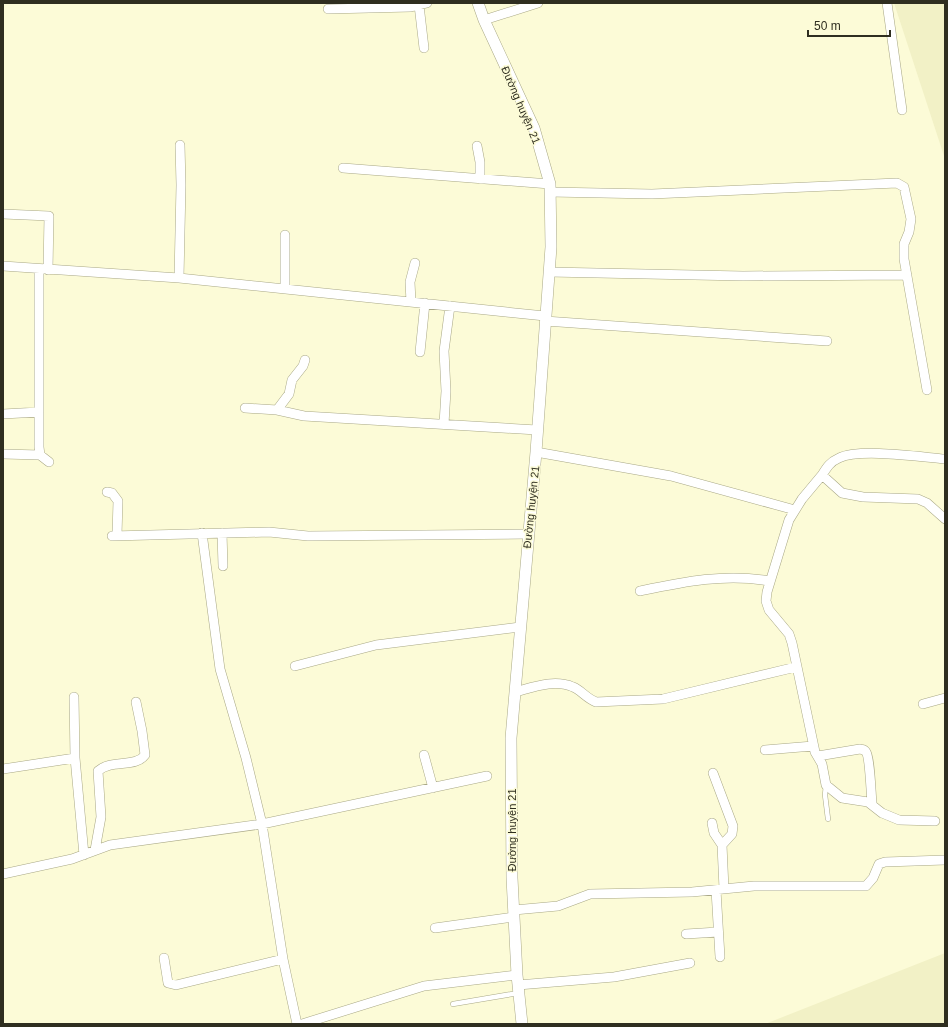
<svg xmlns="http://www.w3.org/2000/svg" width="948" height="1027" font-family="Helvetica,sans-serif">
  <rect width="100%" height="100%" fill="#fcfbd7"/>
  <path fill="#f2f1c6" d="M894,3H945V159Z
    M945,953V1024H765Z"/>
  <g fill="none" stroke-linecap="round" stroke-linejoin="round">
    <g stroke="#a9a886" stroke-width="5.5">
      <path id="service" d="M826,785L825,795L828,819
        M453,1004L518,993"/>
    </g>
    <g stroke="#a9a886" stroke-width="10">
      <path id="minor" d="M887,3L902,110
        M419,5L424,48
        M328,9L411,7L427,3
        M484,20L538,3
        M477,146L480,162V179
        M343,168L550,184
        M550,192L652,194L897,183L904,187L911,219L909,232L904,244V259L927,390
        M3,214L49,216L48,270
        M285,235V289
        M3,266L179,278L545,316
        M39,269V447L40,455L49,462
        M549,272L743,276L907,275
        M179,278L181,185L180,145
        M411,302L410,282L415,263
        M545,321L827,341
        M420,352L425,303
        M245,408L277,410L304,416L537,430
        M277,410L289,394L292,380L303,366L305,360
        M3,414L39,412
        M444,424L446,391L444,351L450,306
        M536,452L671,476L795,510
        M3,454L40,455
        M822,475C827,467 830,462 839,458C860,448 920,457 945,459
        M107,492L112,493L118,501L117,535
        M202,533L220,669L246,758L262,824L283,959L297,1024
        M222,533L223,566
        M112,536L269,532L308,536L528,534
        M640,591C683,582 725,573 769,581
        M295,666L376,645L520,627
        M515,692C534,687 554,679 573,687C581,690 586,698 596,702L663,699L796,667
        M74,697L75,758L84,855
        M923,704L945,698
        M765,750L813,746
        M424,755L433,788
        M818,756L860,749C863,750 864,749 866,752C870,757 871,794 872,803
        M3,769L75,758
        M713,773L733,826L732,834L722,845
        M935,821L899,820L882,813L868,802L842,798L826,785L822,764L815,752L792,643L789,634L769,610L766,601L767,592L789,520L802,499L822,475L842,493L863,497L918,499L927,503L945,519
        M712,823L714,833L722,845L724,889
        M95,850L101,817L98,771C111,759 136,768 145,755L142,731L136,702
        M3,874L72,859L110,845L262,824L487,776
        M716,890L720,957
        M514,910L558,906L590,894L692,892L754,886H866L873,878L879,864L885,862L945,860
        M435,928L514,917
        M686,934L718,932
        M164,958L168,983L176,985L283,959
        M518,985L614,977L690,963
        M302,1024L424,986L517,975"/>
    </g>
    <g stroke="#a9a886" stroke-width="12">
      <path id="tertiary" d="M478,3L484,20L534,128L550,184L551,247L536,452L511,738L512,878L517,975L522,1024"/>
    </g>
    <use href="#service" stroke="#fff" stroke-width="4.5"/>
    <use href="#minor" stroke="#fff" stroke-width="9"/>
    <use href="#tertiary" stroke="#fff" stroke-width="11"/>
  </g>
  <g text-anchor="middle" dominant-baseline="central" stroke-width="3" stroke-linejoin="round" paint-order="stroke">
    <g font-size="11" fill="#2f2e20" stroke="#fcfbd7">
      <text transform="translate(521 105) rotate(67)">Đường huyện 21</text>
      <text transform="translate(531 507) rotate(-84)">Đường huyện 21</text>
      <text transform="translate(512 830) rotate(-90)">Đường huyện 21</text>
    </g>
  </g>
  <rect width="948" height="1027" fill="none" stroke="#2f2e20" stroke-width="8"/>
  <path d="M808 30v6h82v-6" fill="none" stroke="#2f2e20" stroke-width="2"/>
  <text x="814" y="30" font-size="12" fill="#2f2e20" stroke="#fcfbd7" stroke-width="3" paint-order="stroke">50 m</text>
</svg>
